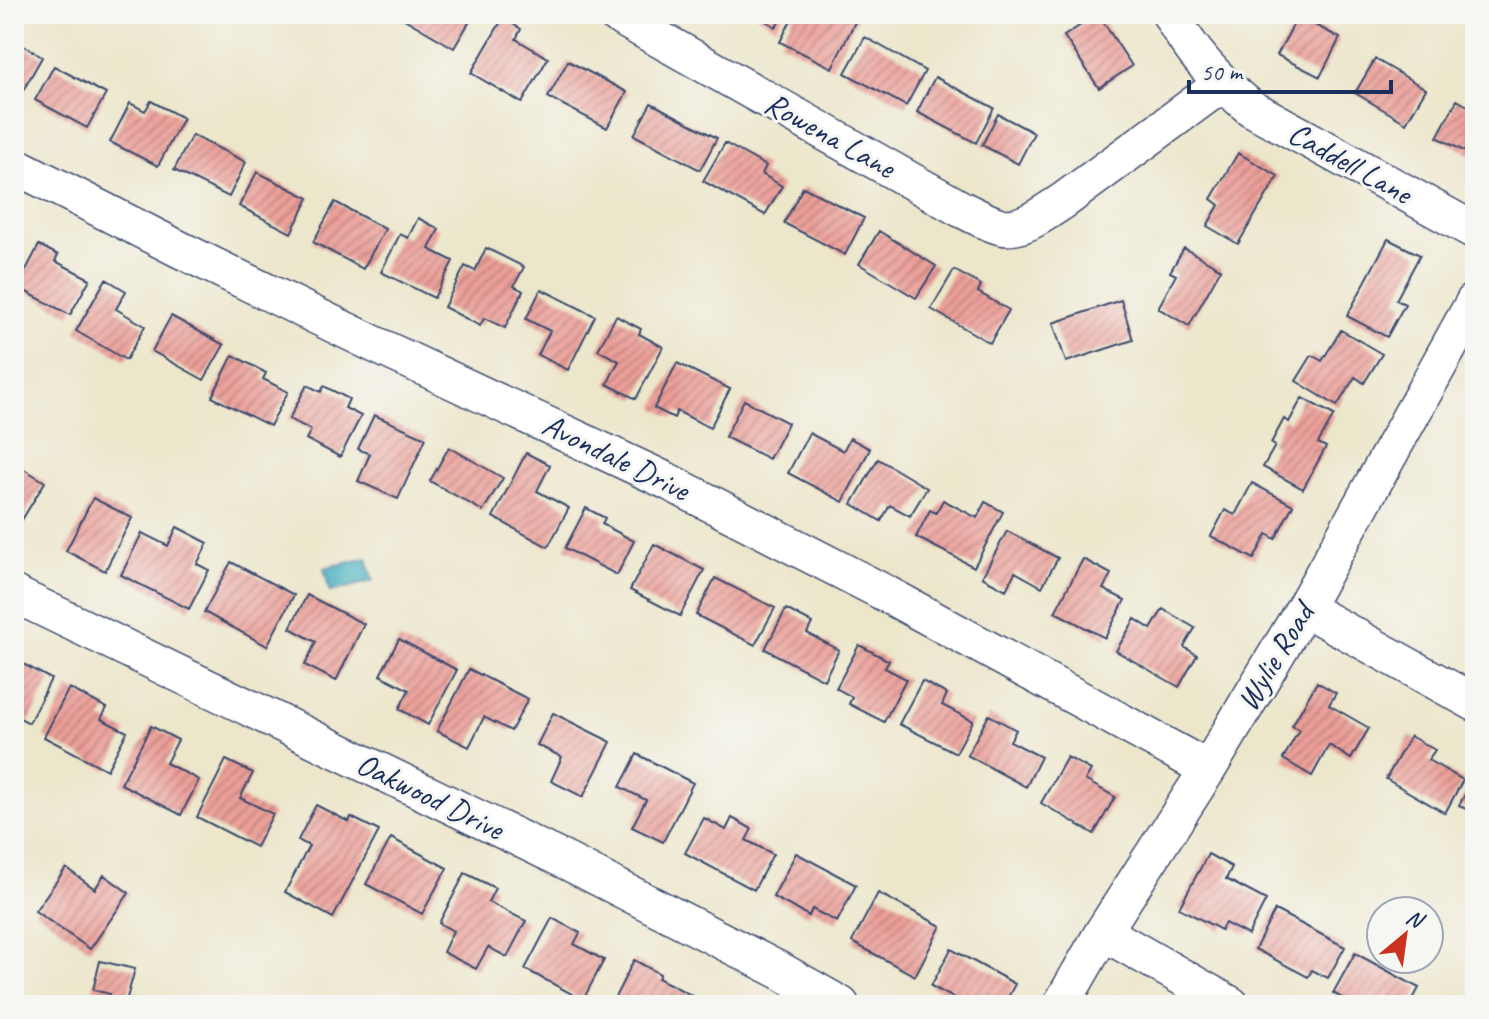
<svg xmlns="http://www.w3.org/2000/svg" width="1489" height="1019" font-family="Caveat,sans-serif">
  <defs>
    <pattern id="building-hatch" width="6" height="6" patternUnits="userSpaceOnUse" patternTransform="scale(2)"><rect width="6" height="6" fill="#ec9f98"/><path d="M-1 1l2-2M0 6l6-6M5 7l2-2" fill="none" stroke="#be827f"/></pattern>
  </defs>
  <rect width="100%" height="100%" fill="#f6f6f2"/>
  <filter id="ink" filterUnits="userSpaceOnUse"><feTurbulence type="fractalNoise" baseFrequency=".0125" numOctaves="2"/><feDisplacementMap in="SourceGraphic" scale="16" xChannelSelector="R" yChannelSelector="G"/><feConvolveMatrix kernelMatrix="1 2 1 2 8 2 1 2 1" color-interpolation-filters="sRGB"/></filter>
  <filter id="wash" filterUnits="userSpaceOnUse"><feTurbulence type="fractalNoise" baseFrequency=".006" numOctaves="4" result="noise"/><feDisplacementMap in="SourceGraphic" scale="32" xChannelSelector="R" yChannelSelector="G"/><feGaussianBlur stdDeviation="1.8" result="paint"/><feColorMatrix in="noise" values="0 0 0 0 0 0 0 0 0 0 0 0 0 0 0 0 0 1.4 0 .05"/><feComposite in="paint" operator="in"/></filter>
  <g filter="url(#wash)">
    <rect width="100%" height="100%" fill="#ece6ca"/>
    <path fill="#3eacbc" stroke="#2c6e8d" stroke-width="2" d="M367,558L373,581L330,592L324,568Z"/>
    <g id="blocks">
      <path fill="url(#building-hatch)" d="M403,14H474L454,48L401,17Z
        M755,14H784L776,27Z
        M794,14H848L857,18L832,68L780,42Z
        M1098,14L1132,66L1099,88L1064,36Z
        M1298,16L1340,38L1320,77L1277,55Z
        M503,18L521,29L516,39L548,58L522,103L471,73Z
        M865,37L925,71L906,106L845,73Z
        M14,40L42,57L20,96L14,92Z
        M1375,59L1426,89L1406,123L1355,93Z
        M568,61L627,92L607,128L548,97Z
        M54,66L106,94L87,128L35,100Z
        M935,77L994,108L976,143L917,112Z
        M1457,100L1475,110V157L1437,137Z
        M151,101L183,118L158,166L110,142L130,103L145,111Z
        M651,103L717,138L700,170L634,135Z
        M998,114L1034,133L1018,164L982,145Z
        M192,135L246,162L229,197L174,170Z
        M725,143L766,166L762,174L782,186L765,215L703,181Z
        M1238,153L1278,176L1238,244L1207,226L1219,205L1211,199Z
        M257,172L309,198L291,233L239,206Z
        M803,187L864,218L845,255L784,223Z
        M335,202L385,229L363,269L313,242Z
        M418,218L439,229L429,249L453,261L434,298L381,272L400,234L408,238Z
        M879,231L936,266L916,298L859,264Z
        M1388,239L1420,255L1396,300L1405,304L1387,337L1347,316Z
        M39,245L58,255L55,261L90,279L70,315L17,287Z
        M486,248L524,267L514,286L523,291L505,328L484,318L480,326L444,307L465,266L475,271Z
        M1184,248L1221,269L1189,326L1158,308L1176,275L1170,272Z
        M954,270L981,285L978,292L1009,310L990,343L931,309Z
        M106,279L126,291L116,309L145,326L126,360L76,331Z
        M541,289L595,316L568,370L538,355L550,331L526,319Z
        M1121,300L1133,340L1066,362L1053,323Z
        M171,316L224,345L204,380L152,351Z
        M616,316L641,329L639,334L663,347L636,399L607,384L619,361L598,350Z
        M1341,330L1382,354L1364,383L1355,377L1337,406L1296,381L1312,355L1322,361Z
        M233,355L266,373L263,379L288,392L270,426L212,397Z
        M677,363L730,389L710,428L677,411L674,418L654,408Z
        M307,385L321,392L324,386L349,399L345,408L361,416L340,457L306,439L311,430L289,419Z
        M1302,398L1334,415L1318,443L1326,447L1303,489L1263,467L1275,446L1271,443L1284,419L1289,422Z
        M744,400L788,423L769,459L725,437Z
        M374,415L426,438L398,499L358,481L370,454L358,449Z
        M809,433L843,451L850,438L870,449L843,502L788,473Z
        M449,447L503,478L483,511L430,481Z
        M526,453L550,465L537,491L569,508L548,547L493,517Z
        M878,459L927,488L910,516L890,505L881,521L852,504Z
        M14,463L45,482L20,523L14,519Z
        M1252,483L1293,505L1275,539L1267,534L1254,559L1211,536L1225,510L1235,515Z
        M93,498L132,518L105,571L66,551Z
        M943,500L977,518L985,502L1003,512L974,567L916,537L930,510L936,513Z
        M586,508L605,518L602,524L634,541L617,575L565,548Z
        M177,527L208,543L197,564L209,570L189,609L121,575L142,533L168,546Z
        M1007,531L1058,558L1042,587L1015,572L1006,590L982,577Z
        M654,544L704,570L680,616L630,590Z
        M1083,559L1111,574L1103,589L1125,600L1105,638L1055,612Z
        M231,562L294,595L267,646L204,612Z
        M715,578L775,608L755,645L696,615Z
        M307,595L364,624L336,681L305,665L316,642L290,628Z
        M786,609L812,623L807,633L839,650L824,680L765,649Z
        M1163,609L1195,628L1184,647L1197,655L1179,687L1116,651L1135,619L1151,629Z
        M399,639L457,670L428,725L399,709L409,690L380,675Z
        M859,645L889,661L885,668L906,679L884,722L849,704L852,697L836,688Z
        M14,659L51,679L29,723L14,715Z
        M469,669L528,699L511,731L484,717L469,747L437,731Z
        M922,681L947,694L942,705L973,721L956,753L899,724Z
        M1317,682L1336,693L1329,705L1369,728L1351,759L1329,745L1312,776L1283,759L1299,730L1292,726Z
        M69,688L107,708L101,719L127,732L107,770L44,737Z
        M553,713L611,742L583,797L551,781L562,757L537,745Z
        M989,715L1016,730L1010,741L1041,757L1026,787L967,755Z
        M151,726L178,740L166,763L199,780L181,815L121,784Z
        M1410,736L1435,750L1428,760L1463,780L1445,813L1386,779Z
        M637,754L693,783L663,842L632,827L646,800L620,787Z
        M1067,757L1091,770L1085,780L1115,797L1094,834L1041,803Z
        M226,760L253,773L240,798L273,814L256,847L197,817Z
        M1475,776V814L1459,805Z
        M316,805L349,822L351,817L379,831L333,918L285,892L309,846L298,840Z
        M704,818L726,830L732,818L752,829L746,840L773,854L754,890L685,853Z
        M391,838L447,868L422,914L366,884Z
        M796,853L856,885L837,922L812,909L809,916L773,897Z
        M1208,854L1232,867L1226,879L1266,900L1248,935L1225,923L1221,930L1179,908Z
        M66,868L95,889L104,875L129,893L90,949L35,911Z
        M465,873L495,888L488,902L526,921L507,957L488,947L476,969L443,952L453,931L439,923Z
        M878,893L941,926L915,976L852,942Z
        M1275,910L1345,947L1328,978L1312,970L1308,977L1255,949Z
        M552,918L580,933L574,944L604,960L583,1000L525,969Z
        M951,949L1015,984L1004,1005H967L931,986Z
        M1355,953L1419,988L1410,1005H1355L1333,993Z
        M634,960L660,974L658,978L691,995L685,1005H611Z
        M100,961L135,969L127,998L150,1005H107L110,994L93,990Z"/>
    </g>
  </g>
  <g filter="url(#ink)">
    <use href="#blocks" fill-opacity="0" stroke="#3a4a6e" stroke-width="2"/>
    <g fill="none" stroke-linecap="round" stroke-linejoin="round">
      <g stroke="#3a4a6e" stroke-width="39">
        <path id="minor" d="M615,14L961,209C974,215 989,224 1003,227C1024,230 1047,211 1063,201L1222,84
          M1170,14C1193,55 1215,78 1251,108L1475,231
          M14,165L179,249L374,344L667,481L881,591L1208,769
          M14,594L568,862L781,971L841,1005
          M1304,608L1475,703
          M1103,932L1231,1005
          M1061,1005L1103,932L1208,769L1304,608L1475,300"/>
      </g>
      <use href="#minor" stroke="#fff" stroke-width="36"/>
    </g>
  </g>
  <g text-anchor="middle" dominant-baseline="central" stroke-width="6" stroke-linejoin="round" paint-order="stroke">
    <g font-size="32" fill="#1b2f5e" stroke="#f6f6f2">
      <text transform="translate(830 135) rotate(29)">Rowena Lane</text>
      <text transform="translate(1350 163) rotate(29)">Caddell Lane</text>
      <text transform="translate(616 457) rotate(26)">Avondale Drive</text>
      <text transform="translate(1275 657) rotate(-59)">Wylie Road</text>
      <text transform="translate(430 796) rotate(26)">Oakwood Drive</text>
    </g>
  </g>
  <rect width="1489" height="1019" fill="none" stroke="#f6f6f2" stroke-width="48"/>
  <g transform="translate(1405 935) rotate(29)"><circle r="38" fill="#f6f6f2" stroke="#9ea6b7" stroke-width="2"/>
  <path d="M0-6L14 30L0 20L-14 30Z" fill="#c8321e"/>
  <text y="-12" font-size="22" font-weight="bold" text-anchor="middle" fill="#1b2f5e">N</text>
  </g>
  <path d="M1189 80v12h202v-12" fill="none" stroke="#1b2f5e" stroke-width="4"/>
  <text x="1201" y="80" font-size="24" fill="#1b2f5e" stroke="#f6f6f2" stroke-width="6" paint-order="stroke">50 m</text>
</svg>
